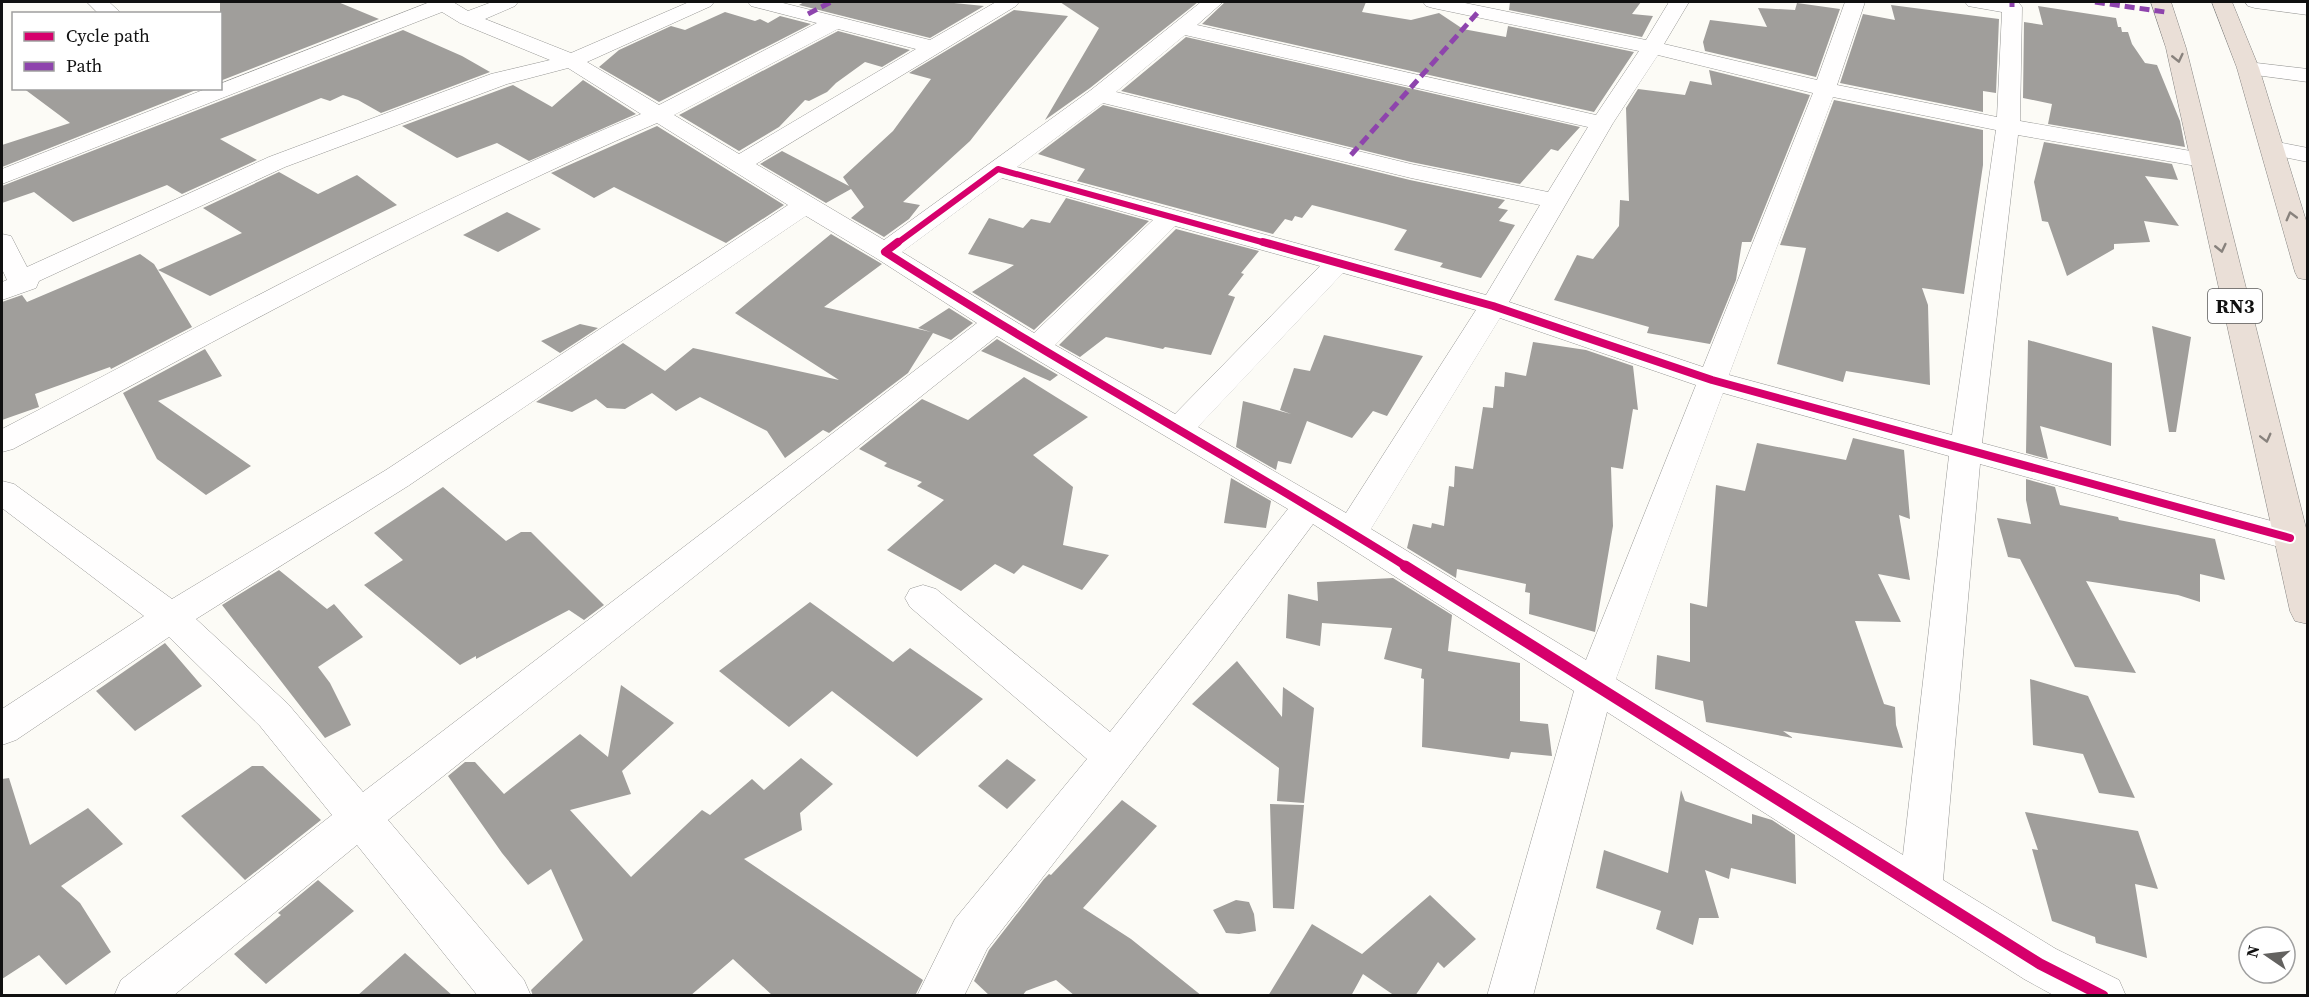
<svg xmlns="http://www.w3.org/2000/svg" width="2309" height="997" font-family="'Source Serif 4',serif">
  <rect width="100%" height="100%" fill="#fcfbf6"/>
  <path fill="#a09e9b" d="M220,2H338L379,19L220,81Z
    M804,2H944L984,6L930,38L799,5Z
    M1060,2H1198L1090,88L1045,120L1099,28Z
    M1225,2H1366L1362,12L1411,20L1439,13L1463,29L1506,37L1508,26L1634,52L1594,112L1202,24Z
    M1510,2H1641L1632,14L1653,16L1642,37L1509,10Z
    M1797,3L1840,9L1816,77L1705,51L1703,42L1710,20L1767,27L1758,8L1795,10Z
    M1891,5L1999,19L1996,93L1983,91V112L1840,83L1863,14L1895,20Z
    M2038,6L2116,18L2118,27H2121L2122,32H2128L2132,44L2145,63L2157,65L2180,121L2185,147L2048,124L2052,104L2023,98L2024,22L2043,25Z
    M1014,10L1068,16L970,141L903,202L920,205L909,219L884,237L851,218L864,207L851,189L826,203L760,164L782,151L849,186L843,177L893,131L931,79L909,73Z
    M725,12L755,21L760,19L768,23L780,16L811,24L659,102L599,67L619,50L671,26L685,30Z
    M403,30L462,56L490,72L381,113L358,100L343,95L330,101L321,98L220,139L257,160L182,194L167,185L73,222L34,192L2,203V186Z
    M838,31L910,50L882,67L865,62L836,83L827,92L809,101L805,100L779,127L739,151L679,115Z
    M1186,37L1580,127L1558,151L1551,149L1520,184L1411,162L1121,91Z
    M1709,70L1810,95L1751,242H1742L1736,280L1710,344L1647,333L1649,327L1554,300L1577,255L1593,259L1619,226L1620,200L1629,201L1626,108L1638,89L1685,95L1690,81L1712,85Z
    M583,80L636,114L529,161L497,143L457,158L402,126L513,85L552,107Z
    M23,88H201L2,167V145L70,123Z
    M1834,100L1983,130V165L1964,294L1922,288L1928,305L1930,385L1846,371L1843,382L1777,364L1806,248L1780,245Z
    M1103,105L1410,180L1505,200L1498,208L1508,210L1499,221L1515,225L1481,278L1440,267L1443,263L1394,250L1407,230L1386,224L1312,205L1302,218L1295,216L1292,221L1285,219L1273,234L1077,181L1085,169L1038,154Z
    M657,126L784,205L726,243L614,187L594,198L551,173Z
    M2044,142L2172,164L2178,180L2145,176L2179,226L2144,221L2150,242L2114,244V249L2067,276L2048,222L2042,221L2034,182Z
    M279,172L318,194L357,175L397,205L210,296L158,270L242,233L203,208Z
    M1066,198L1149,221L1034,330L972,292L1014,265L968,254L989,218L1023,228L1031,219L1050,223Z
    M507,212L541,229L498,252L463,235Z
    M1176,229L1259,251L1241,273L1244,274L1228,295L1235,297L1211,355L1165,347L1163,349L1106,337L1080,357L1059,345Z
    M831,234L882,264L824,307L931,332L918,328L949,308L973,323L951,340L933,333L908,373L829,433L823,430L785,458L767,431L700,397L676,411L652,393L625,409L607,408L596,399L572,412L536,402L623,343L665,371L693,348L839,380L735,313Z
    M140,254L154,264L192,327L111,369L110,367L35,394L39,407L2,420V302L22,295L27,302Z
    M580,324L598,328L560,353L541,341Z
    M2152,326L2191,337L2176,432H2169Z
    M1324,335L1423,356L1387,416L1373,411L1352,438L1307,421L1291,464L1278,461L1276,470L1236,447L1243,401L1291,414L1280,410L1294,368L1310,371Z
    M997,339L1058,375L1050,381L981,351Z
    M2028,340L2112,363L2111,446L2040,426L2048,459L2026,453Z
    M1533,342L1586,350L1633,366L1638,410L1633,409L1623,469L1611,467L1613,526L1595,632L1529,614L1530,593L1525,592L1526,584L1457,569L1456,578L1407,548L1413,524L1431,528L1432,523L1444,526L1449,486L1454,487L1455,466L1473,469L1483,407L1493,408L1495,386L1504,387L1505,372L1526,376Z
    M205,349L222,376L158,401L251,466L206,495L157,459L123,393Z
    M1024,377L1088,417L1033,455L1073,487L1063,545L1109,555L1082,590L1023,565L1014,574L995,564L961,591L887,550L944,500L917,486L922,482L884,466L887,463L859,449L922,399L968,420Z
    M1853,438L1904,450L1910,519L1899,515L1910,580L1878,574L1901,622L1855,621L1884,704L1895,707L1896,725L1903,748L1783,731L1793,738L1706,722L1703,701L1655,689L1657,655L1690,662V603L1707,607L1716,485L1745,491L1757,443L1846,460Z
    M1231,478L1271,501L1266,528L1224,523Z
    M2026,479L2055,487L2060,505L2118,517L2119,520L2215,539L2225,580L2200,574V602L2178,595L2086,581L2136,673L2075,667L2020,559L2008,557L1997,518L2031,524L2026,500Z
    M443,487L506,541L521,532H531L604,605L584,620L569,610L476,659V656L460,665L364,585L403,560L374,533Z
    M279,570L327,609L334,604L363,637L318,667L330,683L351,725L325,738L222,605Z
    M1393,578L1452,615L1448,651L1520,663V721L1548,724L1552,756L1511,752L1509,759L1422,747L1424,679L1421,678L1422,669L1384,659L1392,628L1322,623L1320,646L1286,638L1288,594L1318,601L1317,582Z
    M810,602L893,662L910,648L983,699L917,757L832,691L789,727L719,671Z
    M165,643L202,686L135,731L96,691Z
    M1237,661L1282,717L1283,687L1314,708L1304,803L1277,801L1279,768L1192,704Z
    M2030,679L2088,696L2135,798L2099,793L2083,754L2033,745Z
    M621,685L674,723L622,771L631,794L570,810L631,877L702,810L710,815L752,779L764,790L801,758L833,784L800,813L802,830L744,859L923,980L915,996H773L733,959L690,996H533L531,990L583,940L551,869L528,885L502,853L448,776L465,762H475L504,794L580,734L608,757Z
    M1007,759L1036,780L1007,809L978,786Z
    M252,766H263L321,820L245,880L181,816Z
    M9,778L30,845L88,808L123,844L61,886L80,903L111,952L66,985L39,955L2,979V779Z
    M1681,790L1685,801L1752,824V814L1772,820L1795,835L1796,884L1731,868L1729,879L1705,870L1719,918H1699L1693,945L1656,929L1661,911L1596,888L1604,850L1668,873Z
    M1122,800L1157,826L1083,908L1131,939L1202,996H1075L1056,980L1026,991L1022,996H990L974,981L989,950L1044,879L1049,874L1051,875Z
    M1270,804L1304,805L1294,909L1273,908Z
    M2025,812L2138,831L2158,889L2135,884L2147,958L2096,943L2095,937L2052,921L2032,849L2038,850Z
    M318,880L354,911L266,984L234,954L281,915L278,913Z
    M1430,895L1476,939L1444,968L1438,962L1415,996H1395L1363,974L1351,996H1268L1312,924L1362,954Z
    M1236,900L1249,902L1254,914L1256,931L1239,934L1226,933L1213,910Z
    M405,953L453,996H357Z"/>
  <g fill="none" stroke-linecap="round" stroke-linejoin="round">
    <g stroke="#969694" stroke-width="1">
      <path id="minor" d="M87,2H109L122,14H99Z
        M430,2H453L468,11L492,2H518L515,6L485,19L571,53L689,2H714L711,6L587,62L659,105L817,23L751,6L748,2H779L930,40L996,2H1019L1016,6L756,164L884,240L1091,90L1201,2H1223L1197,25L1596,115L1639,51L1433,8L1426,6L1423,2H1460L1646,40L1669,2H1689L1664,44L1817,80L1845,2H1865L1837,85L1997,117L2002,12L1968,6L1965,2L2019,3L2022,7L2020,121L2202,153L2210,155L2214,160L2210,165L2202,167L2018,135L1982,443L2290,526L2302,529L2307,538L2302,547L2290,550L1980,464L1943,880L2056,949L2119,980L2126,996H2055L2024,979L1607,712L1533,996H1487L1574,691L1313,524L1213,658L987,949L964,996H917L955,919L1087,759L910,607L905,598L910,589L923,585L936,589L1110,732L1288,509L997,336L388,820L524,980L531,996H478L357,845L173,996H114L121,980L332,815L260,726L169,637L16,740L2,745V709L144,616L2,508V481L14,484L172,599L386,470L788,205L657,123C435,218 225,336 13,449L2,452V429C212,320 421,205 641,114L568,68L507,84L285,167L39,281L36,288L2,300V282L7,280L2,269V234L11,236L27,267L269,157L491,74L550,60L460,23L442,12L2,184V169L208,88H220V84ZM838,29L916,49L739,154L674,115ZM1185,35L1588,127L1548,192L1411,164L1116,92ZM1658,55L1813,93L1703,367L1509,302L1613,123ZM1833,97L1996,130L1952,435L1729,375ZM1103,103L1411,178L1540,205L1486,295L1017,167ZM1002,178L1153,220L1034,333L902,252ZM806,216L876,258L977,323L363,792L288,704L196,619L408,486ZM1175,226L1320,266L1175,414L1055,345ZM1343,273L1476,310L1346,513L1198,427ZM1500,318L1696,385L1586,660L1371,529ZM1723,393L1949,456L1903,855L1616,679Z
        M2245,2L2308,3V15L2255,8L2248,6Z
        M2248,62L2308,69V82L2240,73L2237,68L2240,63Z
        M2272,141L2308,148V162L2264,153L2260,148L2264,143Z"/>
    </g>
    <g stroke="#848381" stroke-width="1">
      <path id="highway" d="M2151,2H2171L2186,48L2308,536V624L2295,621L2290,611L2166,48Z
        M2212,2H2232L2259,68L2308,227V280L2298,278L2295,272L2237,68Z"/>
    </g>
    <use href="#minor" fill="#fffefe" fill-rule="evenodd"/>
    <use href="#highway" fill="#eadfd7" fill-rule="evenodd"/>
    <path stroke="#8e44ad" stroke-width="5" stroke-dasharray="10 5" stroke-linecap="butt" d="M2012,2V7
      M2095,2L2165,12
      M808,14L831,2
      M1351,155L1479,11"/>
    <g stroke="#fff" stroke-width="8">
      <path id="cycleway-far2" d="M896,244L998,169L1269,244"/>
    </g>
    <g stroke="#fff" stroke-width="12">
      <path id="cycleway-far1" d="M898,242L885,252C1056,362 1235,459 1407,567
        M1263,242L1493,306L1712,380L2290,538"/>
    </g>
    <g stroke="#fff" stroke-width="15">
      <path id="cycleway" d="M1405,566L2040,964L2103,996"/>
    </g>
    <use href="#cycleway-far2" stroke="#d6006c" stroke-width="6"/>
    <use href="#cycleway-far1" stroke="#d6006c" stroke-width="8"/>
    <use href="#cycleway" stroke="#d6006c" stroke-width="11"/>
  </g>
  <defs><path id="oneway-chevron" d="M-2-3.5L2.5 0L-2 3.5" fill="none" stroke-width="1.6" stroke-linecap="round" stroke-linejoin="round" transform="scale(1.5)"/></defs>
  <g stroke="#88827d">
    <use href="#oneway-chevron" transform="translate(2178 58) rotate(77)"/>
    <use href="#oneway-chevron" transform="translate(2291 216) rotate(-105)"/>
    <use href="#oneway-chevron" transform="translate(2221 248) rotate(77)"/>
    <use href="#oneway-chevron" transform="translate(2266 438) rotate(76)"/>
  </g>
  <g text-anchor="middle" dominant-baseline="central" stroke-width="6" stroke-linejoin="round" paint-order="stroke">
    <rect fill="#fff" stroke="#585858" stroke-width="1.5" x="2208" y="289" width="54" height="34" rx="4.5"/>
    <g font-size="20" font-weight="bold" fill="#101010">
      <text x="2235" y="306">RN3</text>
    </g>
  </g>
  <rect width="2309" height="997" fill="none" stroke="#101010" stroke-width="6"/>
  <rect x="12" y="12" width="210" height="78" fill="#ffffff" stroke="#9f9f9f" stroke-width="1.5"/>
  <rect x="24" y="32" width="30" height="9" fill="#d6006c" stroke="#9f9f9f" stroke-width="1.5"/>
  <text x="66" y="42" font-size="18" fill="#101010">Cycle path</text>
  <rect x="24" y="62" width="30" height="9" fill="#8e44ad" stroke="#9f9f9f" stroke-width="1.5"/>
  <text x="66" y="72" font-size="18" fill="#101010">Path</text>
  <g transform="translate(2267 955) rotate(284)"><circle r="28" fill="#ffffff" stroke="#9f9f9f" stroke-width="1.5"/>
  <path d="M0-4.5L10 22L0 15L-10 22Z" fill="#636260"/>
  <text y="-9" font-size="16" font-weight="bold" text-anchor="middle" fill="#101010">N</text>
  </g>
</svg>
